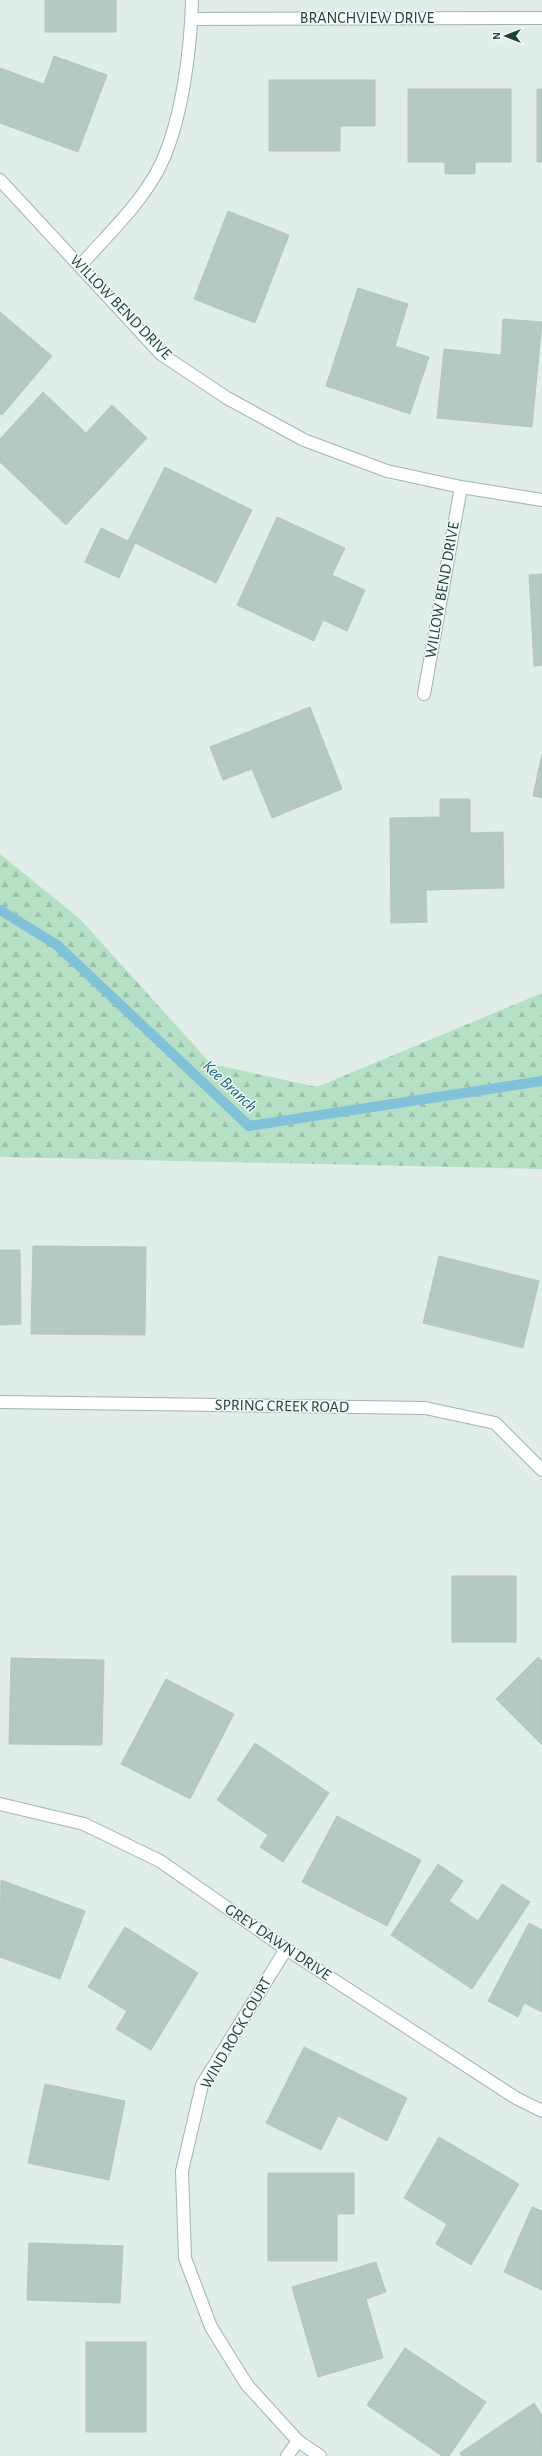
<svg xmlns="http://www.w3.org/2000/svg" width="542" height="2456" font-family="'Alegreya Sans',sans-serif">
  <defs>
    <pattern id="forest-firs" width="22" height="20" patternUnits="userSpaceOnUse"><rect width="22" height="20" fill="#b6e0c6"/><path d="M5 1l3.5 6h-7zM16 11l3.5 6h-7z" fill="#9cc1ab"/></pattern>
  </defs>
  <rect width="100%" height="100%" fill="#e0ede8"/>
  <path fill="url(#forest-firs)" d="M0,854L80,919L211,1064L317,1087L542,993V1169L0,1157Z"/>
  <g fill="none" stroke-linecap="round" stroke-linejoin="round">
    <path stroke="#81c2d8" stroke-width="10" d="M0,910L57,945L249,1126L542,1081"/>
  </g>
  <path fill="#b5c8c1" stroke="#b1c7c0" d="M45,0H116V32H45Z
    M54,56L107,75L78,152L0,123V68L44,84Z
    M269,80H375V126H340V151H269Z
    M408,89H511V162H475V174H445V162H408Z
    M537,89H542V162H537Z
    M228,211L289,235L255,323L194,299Z
    M358,288L408,304L395,346L429,357L410,414L326,386Z
    M0,312L52,356L2,415L0,414Z
    M503,319L542,322L532,427L437,418L444,349L501,355Z
    M43,392L86,433L112,405L147,438L66,525L0,462V439Z
    M165,467L252,510L216,583L135,543L119,578L85,562L101,528L128,541Z
    M277,517L345,548L332,575L365,590L347,631L323,620L314,641L237,605Z
    M542,574V665L534,666L529,575Z
    M310,707L342,789L272,818L252,769L223,780L210,747Z
    M542,754V798L533,796Z
    M440,799H470V833L503,832L504,888L426,890L427,922L391,923L390,818L440,817Z
    M33,1246L146,1247L145,1335L31,1334Z
    M0,1250H20L21,1324L0,1325Z
    M439,1256L539,1281L523,1348L423,1323Z
    M452,1576H516V1642H452Z
    M538,1657L542,1661V1745L496,1699Z
    M11,1658L104,1660L102,1745L9,1744Z
    M166,1679L234,1714L190,1799L121,1764Z
    M255,1743L329,1793L283,1862L260,1847L268,1835L217,1800Z
    M337,1816L421,1860L387,1926L302,1882Z
    M438,1864L463,1881L449,1901L478,1921L502,1884L530,1902L472,1989L391,1935Z
    M1,1880L85,1911L60,1979L0,1957Z
    M529,1923L542,1930V2012L524,2003L518,2017L488,2001Z
    M125,1927L198,1973L151,2050L116,2029L127,2011L88,1987Z
    M304,2047L407,2098L387,2141L338,2116L321,2150L266,2123Z
    M45,2084L125,2101L109,2180L28,2163Z
    M439,2137L519,2184L471,2265L436,2244L447,2224L404,2198Z
    M268,2173H354V2214H337V2261H268Z
    M532,2207L542,2211V2290L504,2272Z
    M29,2243L123,2246L120,2303L27,2300Z
    M376,2262L386,2292L366,2299L383,2358L318,2377L292,2287Z
    M86,2342H146V2432H86Z
    M405,2348L486,2402L449,2456H442L367,2405Z
    M534,2403L542,2415V2456H462L460,2453Z"/>
  <g fill="none" stroke-linecap="round" stroke-linejoin="round">
    <g stroke="#a2b5b0" stroke-width="14">
      <path id="street" d="M191,19L542,18
        M0,180L161,354L227,398L304,440L387,471L461,487L542,500
        M80,266C108,234 143,202 161,164C182,120 191,48 192,0
        M424,694L461,487
        M0,1402L425,1408L495,1423L542,1470
        M0,1804L84,1824L160,1861L286,1949L516,2098L542,2111
        M286,1949L202,2085L182,2171L185,2258L211,2327L247,2385L298,2441L320,2456
        M287,2456L298,2441"/>
    </g>
    <use href="#street" stroke="#fff" stroke-width="12"/>
  </g>
  <g text-anchor="middle" dominant-baseline="central" stroke-width="3" stroke-linejoin="round" paint-order="stroke">
    <g font-size="16" fill="#1e3f39" stroke="#f1f9f5">
      <text x="367" y="18">BRANCHVIEW DRIVE</text>
      <text transform="translate(121 307) rotate(46)">WILLOW BEND DRIVE</text>
      <text transform="translate(442 590) rotate(-80)">WILLOW BEND DRIVE</text>
      <text transform="translate(282 1406) rotate(1)">SPRING CREEK ROAD</text>
      <text transform="translate(278 1942) rotate(34)">GREY DAWN DRIVE</text>
      <text transform="translate(236 2033) rotate(-60)">WIND ROCK COURT</text>
    </g>
    <g font-size="17" font-style="italic" fill="#126482" stroke="#f1f9f5">
      <text transform="translate(230 1086) rotate(43)">Kee Branch</text>
    </g>
  </g>
  <g transform="translate(506 36) rotate(270)" stroke="#f1f9f5" stroke-width="3" paint-order="stroke">
  <path d="M0-3L7 15L0 10L-7 15Z" fill="#1e3f39"/>
  <text y="-6" font-size="11" font-weight="bold" text-anchor="middle" fill="#1e3f39">N</text>
  </g>
</svg>
